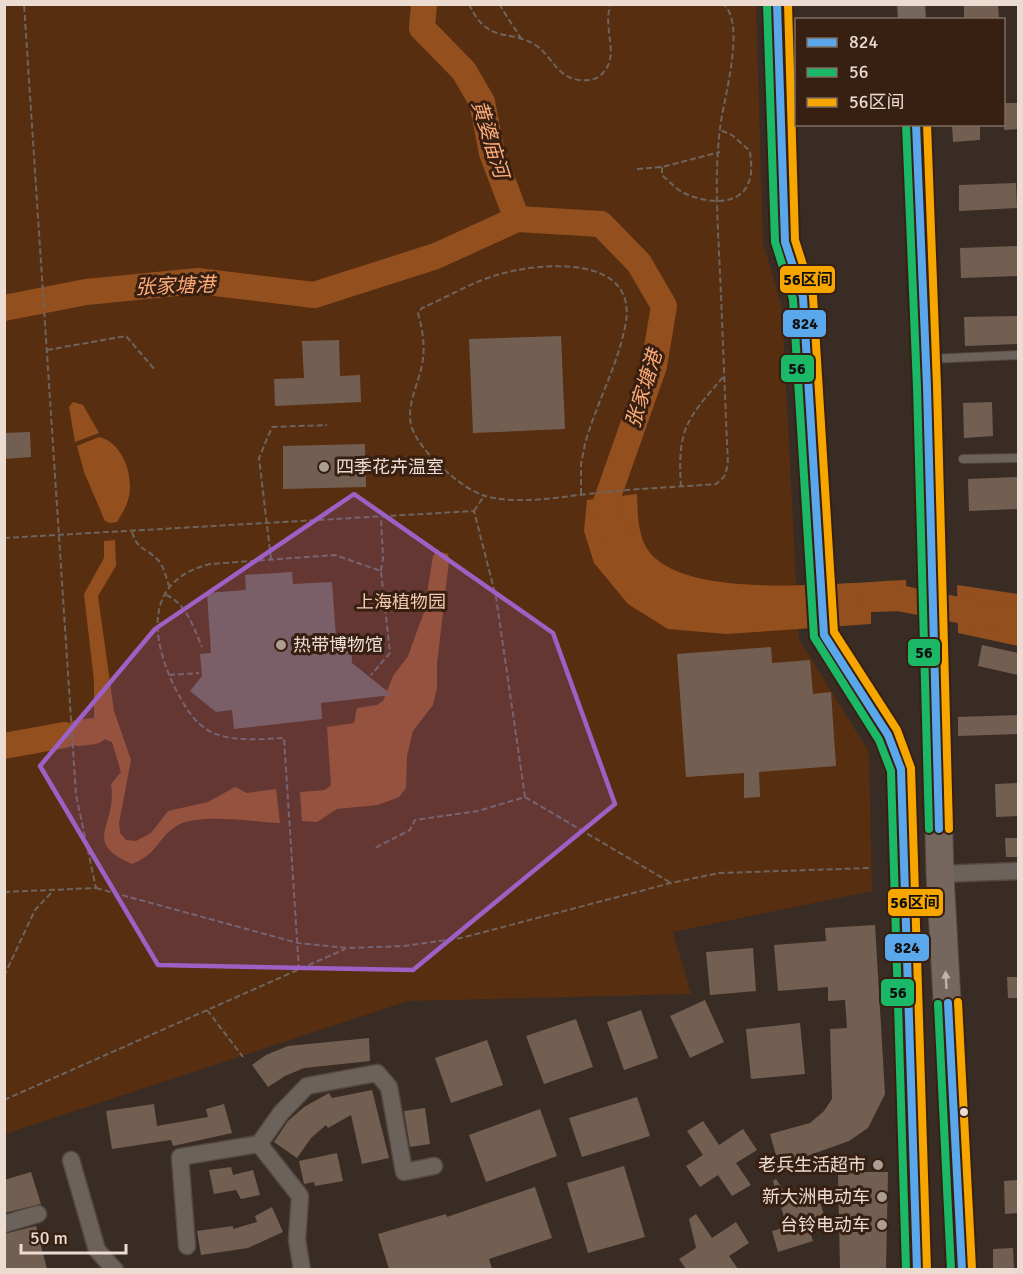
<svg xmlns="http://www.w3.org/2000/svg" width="1023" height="1274" font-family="Signika,'Noto Sans SC',sans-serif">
  <rect width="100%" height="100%" fill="#392c24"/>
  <path fill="#582e10" d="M4,5H756L763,242L782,308L799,639L869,752L872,891L673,932L691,994L408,1001L5,1134Z"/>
  <path fill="#944f1f" d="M73,402L83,405L99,433L75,442L69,407Z
    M99,437C123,442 135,478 128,500C126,508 121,515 117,522L110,523L105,521L84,472L77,446Z
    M637,494C638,516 637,542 655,558C701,600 846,582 906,580L907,611L871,612V624L726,634L668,629L628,604L594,563L584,531L587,500Z
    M115,540L116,566L98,596L114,711L131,760L119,823L120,833L126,840L136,841L151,833L168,811L208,802L235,787L247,793L276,789L280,823C254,822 201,813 178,825C159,836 156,856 132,864C80,841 118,827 111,784L121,772L112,742L98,737L94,731V681L84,594L104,558V541Z
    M437,551L448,554L449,561L437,664V688L433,705L413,731L407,756L406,788L399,797L378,805L337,809L317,822L302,821L300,792L325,790L331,785L327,727L354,723L357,708L377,705L383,701L393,676L408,656L424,612L433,556Z
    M957,585L1018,594V646L958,633Z"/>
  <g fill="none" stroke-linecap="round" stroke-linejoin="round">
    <path stroke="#944f1f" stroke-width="26" d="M424,4L422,28L464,71L482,102L492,153L517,219
      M4,308L86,292L198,281L314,295L436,256L517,219L601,224L639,263L664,306L654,366L605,505L614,531
      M873,597H894L1018,622
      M78,733L94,731
      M4,746L64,735"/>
  </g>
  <path fill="#735f52" d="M964,4H998L999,20H964Z
    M1004,103H1018V129L1004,130Z
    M952,124H980V140L953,142Z
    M1016,183L1017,208L959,211V185Z
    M1018,246V276L961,278L960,248Z
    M1018,316V344L965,346L964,317Z
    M561,336L565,429L473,433L469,339Z
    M339,340L340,376L360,375L361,402L275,406L274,379L304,378L302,341Z
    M992,402L993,436L964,438L963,403Z
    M30,432L31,457L4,459V433Z
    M365,444L366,487L283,489V446Z
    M1018,477V509L969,511L968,479Z
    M292,572L293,584L332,582L336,637L351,636L352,663L392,695L321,703L322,719L234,729L232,710L216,712L190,691L202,676L200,654L211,653L207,593L246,590L245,575Z
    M982,645L1018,653V675L978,666Z
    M771,647L772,663L810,660L813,694L831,692L836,766L759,772L760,797L744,798V773L686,777L677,654Z
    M1018,715V734L958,736V717Z
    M1018,783V816L996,817L995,784Z
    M1005,838H1018V857H1006Z
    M875,925L885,1094L868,1128L849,1141L779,1166L770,1134L810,1123L824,1111L832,1099L830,1029L847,1028L845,1000L828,1001V987L778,991L774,945L826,941L825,928Z
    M753,948L756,991L710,995L706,952Z
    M1007,977H1018V998H1008Z
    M705,1000L724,1042L690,1058L670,1016Z
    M641,1010L658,1058L624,1070L607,1022Z
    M576,1019L593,1067L544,1084L526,1036Z
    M800,1023L805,1074L751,1079L746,1029Z
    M369,1038L370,1061L304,1068L285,1076L268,1087L252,1065L266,1055L288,1046Z
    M487,1040L503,1085L451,1103L435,1058Z
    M372,1090L389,1158L362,1164L351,1115L328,1128L326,1125L311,1138L297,1158L274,1142L288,1121L304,1107L329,1093L332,1098Z
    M637,1097L650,1136L582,1157L569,1118Z
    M154,1104L157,1126L208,1117L206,1109L224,1104L232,1133L173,1146L171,1140L112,1149L106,1111Z
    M425,1108L430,1144L410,1147L404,1111Z
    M540,1109L557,1156L486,1182L469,1135Z
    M703,1121L719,1145L743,1129L757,1150L736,1163L751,1185L732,1196L718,1175L700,1187L686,1166L703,1155L687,1131Z
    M337,1153L343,1181L315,1186L314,1182L304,1184L299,1161Z
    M624,1166L645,1237L588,1253L567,1183Z
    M231,1167L233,1175L253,1170L260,1195L241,1199L236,1190L214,1194L209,1170Z
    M31,1172L41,1204L4,1213V1180Z
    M838,1172H888L886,1269H840Z
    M776,1179L789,1199L788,1195L815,1187L826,1221L808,1226L813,1241L778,1252L772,1231L787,1227L773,1181Z
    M1018,1180V1213L1005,1214L1004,1181Z
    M535,1187L552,1238L489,1259L492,1269H389L378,1234L446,1214L447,1217Z
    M272,1207L283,1232L248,1248L201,1255L197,1231L233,1226V1229L257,1222L255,1216Z
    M696,1214L712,1238L736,1222L749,1243L729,1256L738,1269H686L679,1259L696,1248L689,1219Z
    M36,1226L47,1269H4V1234Z
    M1013,1248L1014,1269H993V1249Z"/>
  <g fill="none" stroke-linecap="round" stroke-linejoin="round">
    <g stroke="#544841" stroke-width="10">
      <path id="lane" d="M929,359L1018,355
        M963,459L1018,458"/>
    </g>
    <g stroke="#544841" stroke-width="19">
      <path id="street" d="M940,874L1018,871
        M71,1160L97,1250L115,1270
        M4,1224L38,1214
        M187,1246L180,1157L259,1144
        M302,1270L297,1240L300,1196L259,1144L281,1113L307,1086L377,1073L389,1087L404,1172L434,1166"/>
    </g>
    <g stroke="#544841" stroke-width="29">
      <path id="primary" d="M777,4L785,242L803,297L824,635L888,735L901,769L917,1270
        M911,4L912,20
        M916,124L927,387L940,874L962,1270"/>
    </g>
    <path stroke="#6e645e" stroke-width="2" stroke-dasharray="6 3" stroke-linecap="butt" d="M469,4C488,46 511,28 537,46C553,58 557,77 579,80C588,81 595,80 601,75C622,56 601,28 611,4
      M499,4L522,40
      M662,167V175C669,181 676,189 684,193C702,202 738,208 748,184C753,174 751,162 750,151L732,135L720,130
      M637,169L662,167L720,152
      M47,350L126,336L155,370
      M681,487C677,428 687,419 724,376
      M581,494V464L585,444C596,404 617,367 625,327C641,253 540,262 497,275C472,282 446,298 422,308L418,313C422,328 425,343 423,358C421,380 406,403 411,425C417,449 461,489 485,496C522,506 569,495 607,492C643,488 680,487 716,484L724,477L728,465C725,401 723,337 720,274C718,226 714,176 720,128C723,101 747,22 723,4
      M474,511L484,496
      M132,532C138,551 145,547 157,559C164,566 166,577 169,586
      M4,538L474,511L496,597L525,797L478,811L415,820L410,830L373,849
      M271,559L259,458L272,427L327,425
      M381,571L383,558L381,517
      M166,595C186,603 194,628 202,647
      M169,675L199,673
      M525,797L671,883
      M96,888L298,943L347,948L404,946L461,938L671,883L719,873L871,868
      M4,892L96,888L76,795L24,4
      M299,970L284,738C261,739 232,742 211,732C191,721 184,704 174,686C150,635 145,580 210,564L335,555L381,571L390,653L371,675
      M4,976L35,910L53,891
      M207,1010L243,1057
      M4,1100L345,949"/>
    <use href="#lane" stroke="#6c625c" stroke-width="8"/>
    <use href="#street" stroke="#6c625c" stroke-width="16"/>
    <use href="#primary" stroke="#75675d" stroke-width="27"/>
    <g stroke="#372011" stroke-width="12">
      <path id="bus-1" d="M777,4L785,242L803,297L824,635L888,735L901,769L917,1270
        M916,124L927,387L939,829
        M948,1003L962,1270"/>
    </g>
    <g stroke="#372011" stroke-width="12">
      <path id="bus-2" d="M767,4L775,242L793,299L814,637L879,740L891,771L906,1270
        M906,124L917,387L929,829
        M938,1004L951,1270"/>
    </g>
    <g stroke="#372011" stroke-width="12">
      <path id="bus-3" d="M788,4L795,240L813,296L834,632L897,730L911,768L927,1270
        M927,124L937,387L949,829
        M958,1002L972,1269"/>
    </g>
    <use href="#bus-1" stroke="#5aa8eb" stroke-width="8"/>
    <use href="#bus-2" stroke="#1ab867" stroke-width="8"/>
    <use href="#bus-3" stroke="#f7a600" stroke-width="8"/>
  </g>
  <defs><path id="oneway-solid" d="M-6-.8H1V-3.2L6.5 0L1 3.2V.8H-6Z" transform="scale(1.5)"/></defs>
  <use fill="#c2b2a8" href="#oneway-solid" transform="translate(946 980) rotate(-93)"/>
  <path fill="#9d60c4" fill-opacity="0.2" stroke="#9d60c4" stroke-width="4.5" stroke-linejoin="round" d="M354,494L553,633L615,804L413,970L158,965L40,766L155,629Z"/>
  <g fill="#ad9e94" stroke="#372011" stroke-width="2">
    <circle cx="324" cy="467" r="6"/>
    <circle cx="281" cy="645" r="6"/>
    <circle cx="878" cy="1165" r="6"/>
    <circle cx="882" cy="1197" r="6"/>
    <circle cx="882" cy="1225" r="6"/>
  </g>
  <circle fill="#ebdbd1" stroke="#372011" stroke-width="2" cx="964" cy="1112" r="5"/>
  <g text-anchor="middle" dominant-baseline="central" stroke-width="6" stroke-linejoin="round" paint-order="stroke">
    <g font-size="18" fill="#ebdbd1" stroke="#372011" text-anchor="end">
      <text x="336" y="467" text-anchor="start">四季花卉温室</text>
      <text x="293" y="645" text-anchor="start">热带博物馆</text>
      <text x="866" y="1165">老兵生活超市</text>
      <text x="870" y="1197">新大洲电动车</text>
      <text x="870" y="1225">台铃电动车</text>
    </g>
    <g font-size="18" fill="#f5cbb2" stroke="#372011">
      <text x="401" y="602">上海植物园</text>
    </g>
    <g font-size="20" font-style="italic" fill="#feab79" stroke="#372011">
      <text transform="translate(490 139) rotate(73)">黄婆庙河</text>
      <text transform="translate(175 286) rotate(-2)">张家塘港</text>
      <text transform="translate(644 389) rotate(-73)">张家塘港</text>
    </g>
  </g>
  <g stroke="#372011" stroke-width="2">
    <rect x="779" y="265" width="57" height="29" rx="6" fill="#f7a600"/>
    <rect x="782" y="309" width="45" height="29" rx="6" fill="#5aa8eb"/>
    <rect x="780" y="354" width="35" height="29" rx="6" fill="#1ab867"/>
    <rect x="907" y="638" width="34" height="29" rx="6" fill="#1ab867"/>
    <rect x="887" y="888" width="57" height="29" rx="6" fill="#f7a600"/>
    <rect x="884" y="933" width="46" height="29" rx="6" fill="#5aa8eb"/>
    <rect x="880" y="978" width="35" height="29" rx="6" fill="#1ab867"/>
  </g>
  <g font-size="16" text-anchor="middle" font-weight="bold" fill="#111">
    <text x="808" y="285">56区间</text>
    <text x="805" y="329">824</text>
    <text x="797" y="374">56</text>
    <text x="924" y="658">56</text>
    <text x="915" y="908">56区间</text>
    <text x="907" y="953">824</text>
    <text x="898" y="998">56</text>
  </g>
  <rect width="1023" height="1274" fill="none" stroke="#ebdbd1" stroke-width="12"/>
  <rect x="795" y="18" width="210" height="108" fill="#372011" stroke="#7f6b5e" stroke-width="1.5"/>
  <rect x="807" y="38" width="30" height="9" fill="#5aa8eb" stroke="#7f6b5e" stroke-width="1.5"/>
  <text x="849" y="48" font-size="18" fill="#ebdbd1">824</text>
  <rect x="807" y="68" width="30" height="9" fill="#1ab867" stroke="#7f6b5e" stroke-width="1.5"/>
  <text x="849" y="78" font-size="18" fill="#ebdbd1">56</text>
  <rect x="807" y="98" width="30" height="9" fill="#f7a600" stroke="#7f6b5e" stroke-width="1.5"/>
  <text x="849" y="108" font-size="18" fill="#ebdbd1">56区间</text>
  <path d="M21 1244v9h105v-9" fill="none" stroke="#ebdbd1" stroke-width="3"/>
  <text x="30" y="1244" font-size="18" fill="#ebdbd1" stroke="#372011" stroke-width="4.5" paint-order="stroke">50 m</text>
</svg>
